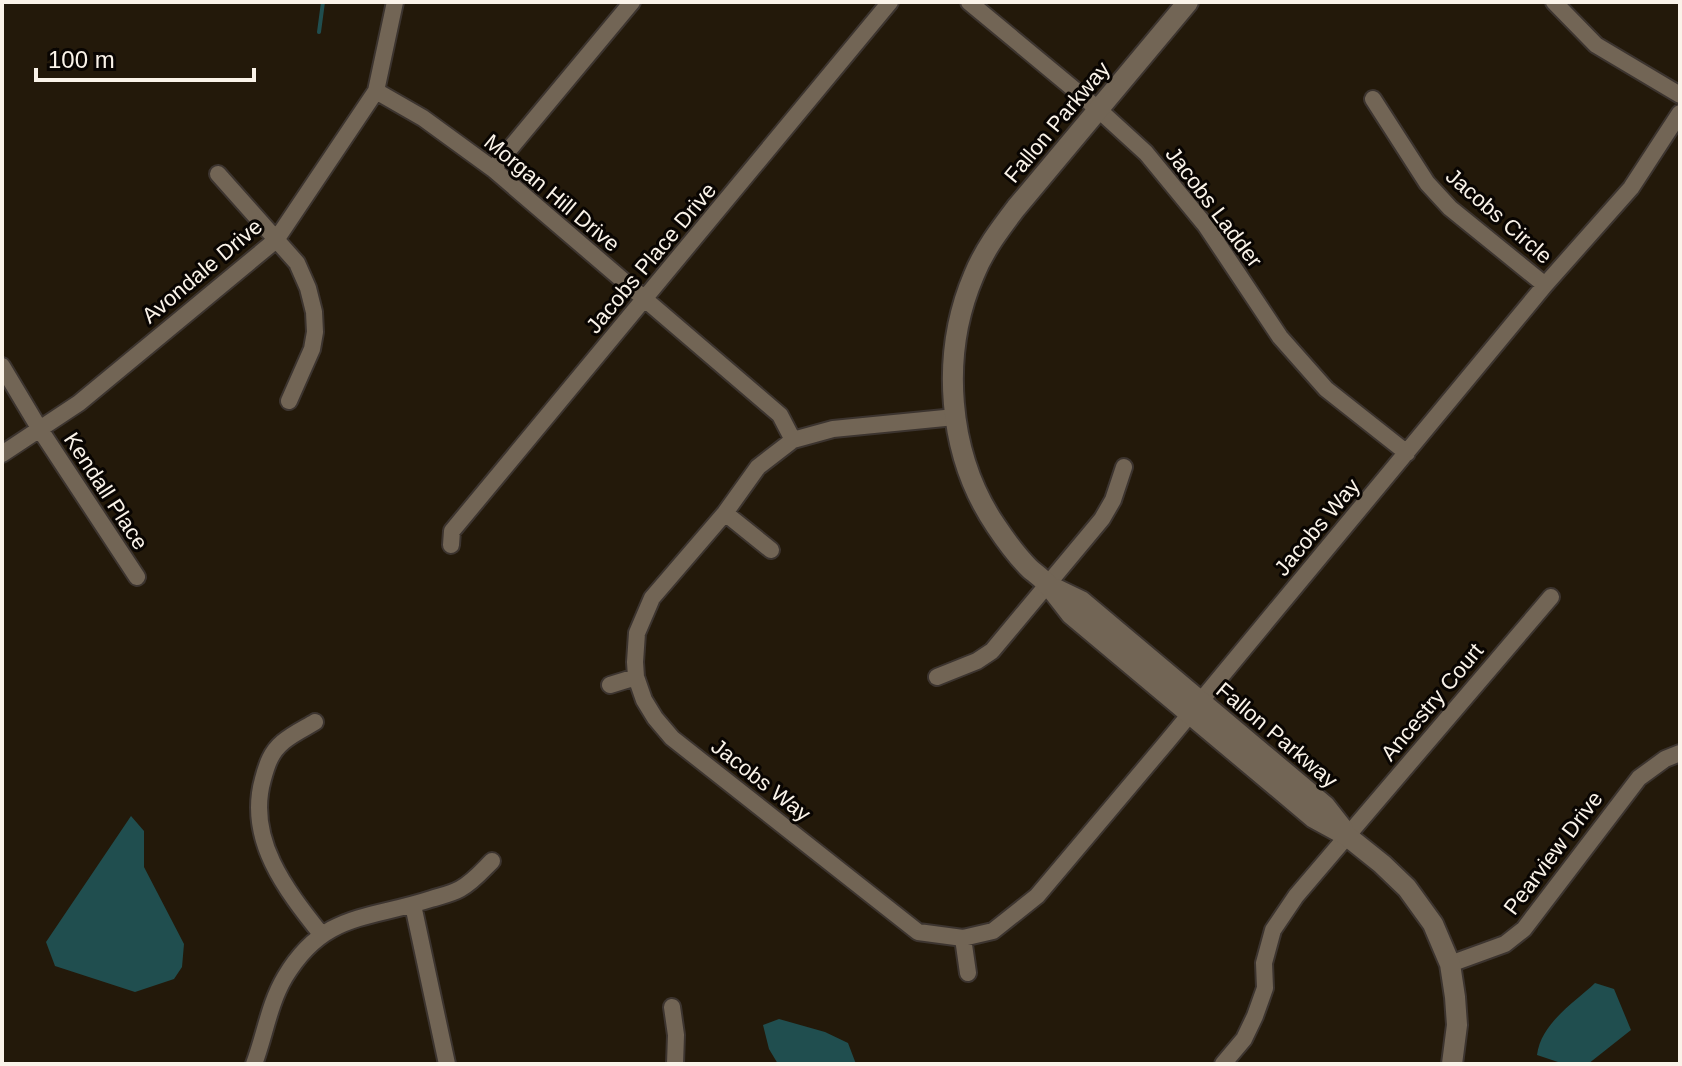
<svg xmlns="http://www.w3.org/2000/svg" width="1682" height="1066" font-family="Arial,sans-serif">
  <rect width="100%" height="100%" fill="#23190a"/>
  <path fill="#204e4f" d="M131,816L144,831V867L184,944L182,967L174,979L135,992L55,966L46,942Z
    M1595,983L1614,989L1631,1030L1588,1064H1564L1537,1055C1541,1023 1574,1003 1595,983Z
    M779,1019L825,1032L848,1043L856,1064H778L769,1049L763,1025Z"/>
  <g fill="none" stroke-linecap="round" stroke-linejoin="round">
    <path stroke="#204e4f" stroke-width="4" d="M319,32L323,2"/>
    <g stroke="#3c342f" stroke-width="20">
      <path id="minor" d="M969,2L1099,110L1146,153L1206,226L1280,337L1326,389L1407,453
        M1554,2L1596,45L1680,95
        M376,91L423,118L493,169L780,415L793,440
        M1373,99L1427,183L1450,208L1545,285
        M493,169L632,2
        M218,174L297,263L308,288L314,312L315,332L312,349L289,401
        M2,366L39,428L137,577
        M955,417L833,429L793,440L758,467L725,513L652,598L637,633L635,662L636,677L644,700L655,718L672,738L918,932L963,938L993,931L1037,896L1166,743L1545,285L1631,188L1680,113
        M2,454L79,403L276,240L376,91L395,2
        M725,513L771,550
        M451,545L452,531L890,2
        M937,677L977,661L992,651L1102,519L1113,500L1124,467
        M610,685L636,677
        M315,722C305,728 292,734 283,742C271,752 267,764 263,779C246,839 286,890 321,934
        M413,905L447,1064
        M963,938L968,973
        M1450,964L1505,944L1524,929L1639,778L1665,759L1680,753
        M672,1007L676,1035L675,1064
        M254,1064C265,1035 269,1004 285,977C324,912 367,920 431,899C440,896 451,894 460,889C473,882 482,871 492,861
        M1223,1064L1244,1039L1255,1016L1265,988L1264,963L1273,930L1296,896L1551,597"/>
    </g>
    <g stroke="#3c342f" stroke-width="24">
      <path id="tertiary" d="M1188,2L1016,208C1000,229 984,250 974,275C940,354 947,454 996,526C1006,541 1017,556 1030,569C1036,574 1043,579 1048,585C1056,594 1063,604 1071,614L1314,818L1347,836L1382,864L1407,888L1433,924L1450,964L1455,997L1457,1025L1452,1064
        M1056,589L1081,601L1325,806L1343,829"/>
    </g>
    <use href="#minor" stroke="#726555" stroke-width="16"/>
    <use href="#tertiary" stroke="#726555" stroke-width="20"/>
  </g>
  <g text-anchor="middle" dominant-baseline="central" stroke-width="6" stroke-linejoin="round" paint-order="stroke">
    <g font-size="22" fill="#faf3e9" stroke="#090502">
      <text transform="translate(1057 122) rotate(-50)">Fallon Parkway</text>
      <text transform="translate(552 193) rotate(40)">Morgan Hill Drive</text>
      <text transform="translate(1214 207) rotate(53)">Jacobs Ladder</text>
      <text transform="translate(1499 216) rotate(41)">Jacobs Circle</text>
      <text transform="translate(651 258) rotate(-50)">Jacobs Place Drive</text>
      <text transform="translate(202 271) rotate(-40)">Avondale Drive</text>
      <text transform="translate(106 491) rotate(57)">Kendall Place</text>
      <text transform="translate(1317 527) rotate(-50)">Jacobs Way</text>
      <text transform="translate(1432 702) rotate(-50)">Ancestry Court</text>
      <text transform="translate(1277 735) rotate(40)">Fallon Parkway</text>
      <text transform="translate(761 780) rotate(38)">Jacobs Way</text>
      <text transform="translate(1553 853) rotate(-53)">Pearview Drive</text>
    </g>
  </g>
  <rect width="1682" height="1066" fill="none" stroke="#faf3e9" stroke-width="8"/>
  <path d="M36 68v12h218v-12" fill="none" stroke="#faf3e9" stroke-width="4"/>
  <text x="48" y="68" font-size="24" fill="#faf3e9" stroke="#090502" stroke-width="6" paint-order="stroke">100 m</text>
</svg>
